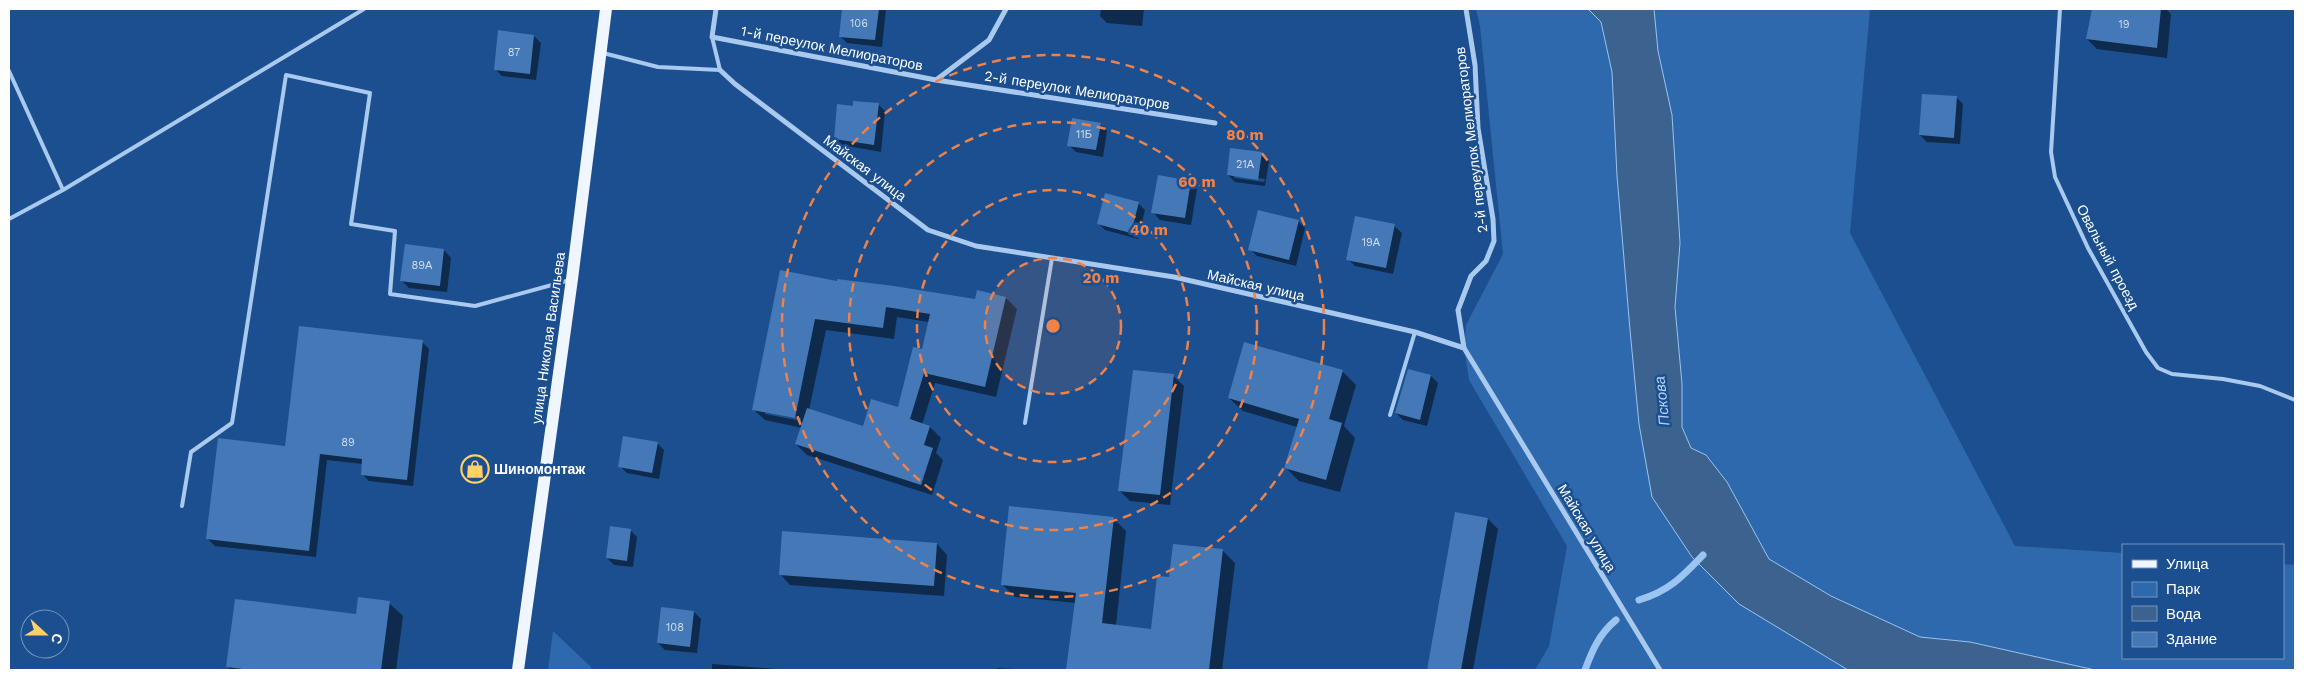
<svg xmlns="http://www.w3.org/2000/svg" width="2304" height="679" font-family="'Work Sans',sans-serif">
  <rect width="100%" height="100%" fill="#1b4f8f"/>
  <path fill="#2e69ad" d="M1476,9H1588L1601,22L1612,72L1617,176L1630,330L1639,424L1652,497L1692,557L1739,603L1848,670H1535L1549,646L1567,546L1469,380L1464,348L1466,325L1503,254L1480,26Z
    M1654,9H1870L1850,233L2015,546L2123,553V658H2283V564L2295,565V670H2095L1970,642L1920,637L1831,596L1769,559L1727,482L1706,455L1691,448L1682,427V384L1675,307L1680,243L1672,115L1658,51Z
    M553,631L591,667L592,670H548Z"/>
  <path fill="#3c6290" stroke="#9cc4f0" d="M1588,9H1654L1658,51L1672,115L1680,243L1675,307L1682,384V427L1691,448L1706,455L1727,482L1769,559L1831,596L1920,637L1970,642L2095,670H1848L1739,604L1692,557L1652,497L1639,424L1630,330L1617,176L1612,72L1601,22Z"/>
  <path fill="#0007" fill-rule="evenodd" d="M843,9H886L882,47L847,43L840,36Z
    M1101,9H1144L1142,26L1107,23L1100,16Z
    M2093,9H2166L2171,14L2167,58L2097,49L2087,39Z
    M534,36L541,43L536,80L502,76L495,69Z
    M1956,97L1963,104L1960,144L1927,142L1920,135Z
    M878,104L885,111L881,152L842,145L835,138L854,107Z
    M1100,124L1107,131L1103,157L1076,152L1069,145Z
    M1231,150L1262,154L1269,161L1265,186L1235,182L1228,175ZM1234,175L1265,179L1264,182L1234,178Z
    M1190,182L1197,189L1191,225L1160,220L1153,212Z
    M1138,203L1145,210L1138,239L1105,230L1098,223Z
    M1298,221L1305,228L1296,266L1257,256L1250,249Z
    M1394,226L1402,233L1393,274L1355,266L1348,259Z
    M444,250L451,258L447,292L409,288L402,281Z
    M838,283L976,300L1006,298L1017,309L996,397L935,383L922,425L930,427L941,438L936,453L943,460L932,495L807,455L796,444L802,428L765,420L754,410ZM897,317L929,322L922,350L899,409L864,428L809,410L826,330L894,339ZM765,411L801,418V421L765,414Z
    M422,342L429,349L413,486L369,481L362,474L363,464L327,460L316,557L215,546L208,539L286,447Z
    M1409,370L1431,376L1438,383L1427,426L1403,420L1396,413Z
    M1342,371L1356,385L1344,426L1355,438L1340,492L1299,481L1285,467L1297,427L1243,411L1229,398Z
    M1173,376L1184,386L1170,505L1130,501L1119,490Z
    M657,443L664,450L659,479L627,473L620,466Z
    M1456,513L1488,519L1498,529L1473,670H1428Z
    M1113,518L1126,531L1116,625L1152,630L1170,579L1222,550L1235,563L1222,670H1068L1076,603L1015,597L1002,584Z
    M630,530L637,537L633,567L614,565L607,558Z
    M937,544L947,555L944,596L790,585L780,574Z
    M389,603L403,616L396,670H231L228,667Z
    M694,612L701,619L697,653L665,650L658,643Z
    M712,664L777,669L778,670H712Z
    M997,668L1029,670H997Z"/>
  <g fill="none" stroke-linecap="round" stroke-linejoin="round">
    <path stroke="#9cc4f0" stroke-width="7" d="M1639,600C1669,591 1682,577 1703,555
      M1585,670C1592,651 1599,634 1616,620"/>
  </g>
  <path fill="#4478b7" d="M842,9H879L875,40L839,37Z
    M2092,9H2161L2157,48L2086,39Z
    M498,30L534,35L530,74L494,70Z
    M1922,94L1957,96L1954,138L1919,135Z
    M853,101L879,103L874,145L834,139L837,104L853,106Z
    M1072,118L1101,123L1096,150L1067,146Z
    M1230,148L1262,152L1258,180L1227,175Z
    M1158,175L1191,181L1185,218L1151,213Z
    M1105,193L1139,202L1131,233L1097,224Z
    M1258,210L1299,220L1289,260L1248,250Z
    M1355,216L1395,224L1386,268L1346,260Z
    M405,244L444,249L440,286L400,281Z
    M780,270L837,281V279L894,286L975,299L977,290L1006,297L985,387L924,373L910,419L930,426L924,445L933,448L921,485L795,444L807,408L863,426L871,399L898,407L913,347L922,349L930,314L886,307L883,328L815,319L795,418L752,410Z
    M299,326L423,340L407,480L361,475L362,459L320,454L309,551L206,539L218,438L285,446Z
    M1244,342L1343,370L1329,419L1342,423L1326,480L1284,468L1299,419L1228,398Z
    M1408,369L1431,375L1420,420L1395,413Z
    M1133,370L1174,374L1160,495L1118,491Z
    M623,436L658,442L652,473L618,467Z
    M1009,506L1114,517L1102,623L1151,629L1157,576L1169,577L1173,544L1223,549L1209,670H1066L1076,593L1001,585Z
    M1455,512L1488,518L1461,670H1427Z
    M610,526L631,529L627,561L606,558Z
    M782,531L937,543L934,586L779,575Z
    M358,597L390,601L381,670H251L226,667L235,599L356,614Z
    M661,607L694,611L690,647L657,643Z"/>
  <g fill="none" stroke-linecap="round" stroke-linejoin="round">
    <path stroke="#a9c9ee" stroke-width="4" d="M2060,9L2051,152L2055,177L2088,248L2146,352L2158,368L2172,374L2223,379L2260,386L2295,400
      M603,53L658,67L720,70L712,37
      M9,71L63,190L364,9
      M9,219L63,190
      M1390,415L1415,332
      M1025,423L1052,258
      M182,506L191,452L232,423L286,75L370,93L351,224L395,231L390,294L475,306L570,280"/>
    <path stroke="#a9c9ee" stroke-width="5" d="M716,9L712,37L936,80L989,40L1006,9
      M720,70L735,84L928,230L976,246L1174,277L1415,332L1464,348L1660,670
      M936,80L1215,123
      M1464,348L1458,310L1471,276L1486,261L1494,241L1493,219L1478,128L1475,65L1466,9"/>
    <path stroke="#f0f6ff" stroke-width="12" d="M518,670L572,279L606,9"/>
  </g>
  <circle cx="1053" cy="326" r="68" fill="#ee8249" fill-opacity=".12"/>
  <g fill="none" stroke="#ee8249" stroke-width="2.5" stroke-dasharray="9 6">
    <circle cx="1053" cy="326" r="68"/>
    <circle cx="1053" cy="326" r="136"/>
    <circle cx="1053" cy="326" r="204"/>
    <circle cx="1053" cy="326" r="271"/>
  </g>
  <defs>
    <g id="shop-ring" transform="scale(1.4375)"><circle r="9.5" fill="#1b4f8f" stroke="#ffd166" stroke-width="1.5"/><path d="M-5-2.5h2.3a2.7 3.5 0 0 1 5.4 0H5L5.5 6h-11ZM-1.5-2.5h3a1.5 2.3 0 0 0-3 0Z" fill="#ffd166"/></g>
  </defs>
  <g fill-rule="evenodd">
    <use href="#shop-ring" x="475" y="469"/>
  </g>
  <g text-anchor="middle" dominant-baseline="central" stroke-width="5" stroke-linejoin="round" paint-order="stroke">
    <g font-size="11" fill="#d0dded">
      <text x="859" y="23">106</text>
      <text x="2124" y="24">19</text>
      <text x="514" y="52">87</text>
      <text x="1084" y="134">11Б</text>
      <text x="1245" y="164">21А</text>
      <text x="1371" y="242">19А</text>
      <text x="422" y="265">89А</text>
      <text x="348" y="442">89</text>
      <text x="675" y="627">108</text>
    </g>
    <g font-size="14" fill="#fff" stroke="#1b4f8f">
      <text transform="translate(832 48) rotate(11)">1-й переулок Мелиораторов</text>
      <text transform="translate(1077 90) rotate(9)">2-й переулок Мелиораторов</text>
      <text transform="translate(1471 140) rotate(-97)">2-й переулок Мелиораторов</text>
      <text transform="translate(865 168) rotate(37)">Майская улица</text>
      <text transform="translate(2108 257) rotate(62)">Овальный проезд</text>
      <text transform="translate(1256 285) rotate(13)">Майская улица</text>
      <text transform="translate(548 338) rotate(-82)">улица Николая Васильева</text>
      <text transform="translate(1587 528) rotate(59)">Майская улица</text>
    </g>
    <g font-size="14" font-weight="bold" fill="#fff" stroke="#1b4f8f" text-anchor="start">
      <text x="494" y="469">Шиномонтаж</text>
    </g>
    <g font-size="15" font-style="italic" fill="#b5d3f5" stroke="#1b4f8f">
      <text transform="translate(1662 401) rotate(-96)">Пскова</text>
    </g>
  </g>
  <circle cx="1053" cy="326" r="8" fill="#ee8249" stroke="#1b4f8f" stroke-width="2.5"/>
  <g font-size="15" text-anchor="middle" font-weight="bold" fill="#ee8249" stroke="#1b4f8f" stroke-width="5" stroke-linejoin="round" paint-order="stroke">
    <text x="1245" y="140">80 m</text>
    <text x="1197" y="187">60 m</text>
    <text x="1149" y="235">40 m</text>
    <text x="1101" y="283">20 m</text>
  </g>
  <rect width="2304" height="679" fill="none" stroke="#ffffff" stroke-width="20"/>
  <rect x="2122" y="544" width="162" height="115" fill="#1b4f8f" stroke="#7695bc"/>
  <rect x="2132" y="560" width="25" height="8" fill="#f0f6ff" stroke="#7695bc"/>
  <text x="2166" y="569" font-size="15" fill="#ffffff">Улица</text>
  <rect x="2132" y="582" width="25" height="15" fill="#2e69ad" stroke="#7695bc"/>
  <text x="2166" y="594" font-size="15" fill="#ffffff">Парк</text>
  <rect x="2132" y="606" width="25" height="15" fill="#3c6290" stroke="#7695bc"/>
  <text x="2166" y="619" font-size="15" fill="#ffffff">Вода</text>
  <rect x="2132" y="632" width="25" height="15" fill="#4478b7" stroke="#7695bc"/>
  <text x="2166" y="644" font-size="15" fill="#ffffff">Здание</text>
  <g transform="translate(45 634) rotate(111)"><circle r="24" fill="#1b4f8f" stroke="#7695bc"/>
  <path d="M0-4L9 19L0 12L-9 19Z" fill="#ffd166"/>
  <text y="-8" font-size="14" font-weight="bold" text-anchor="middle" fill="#ffffff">С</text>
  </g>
</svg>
